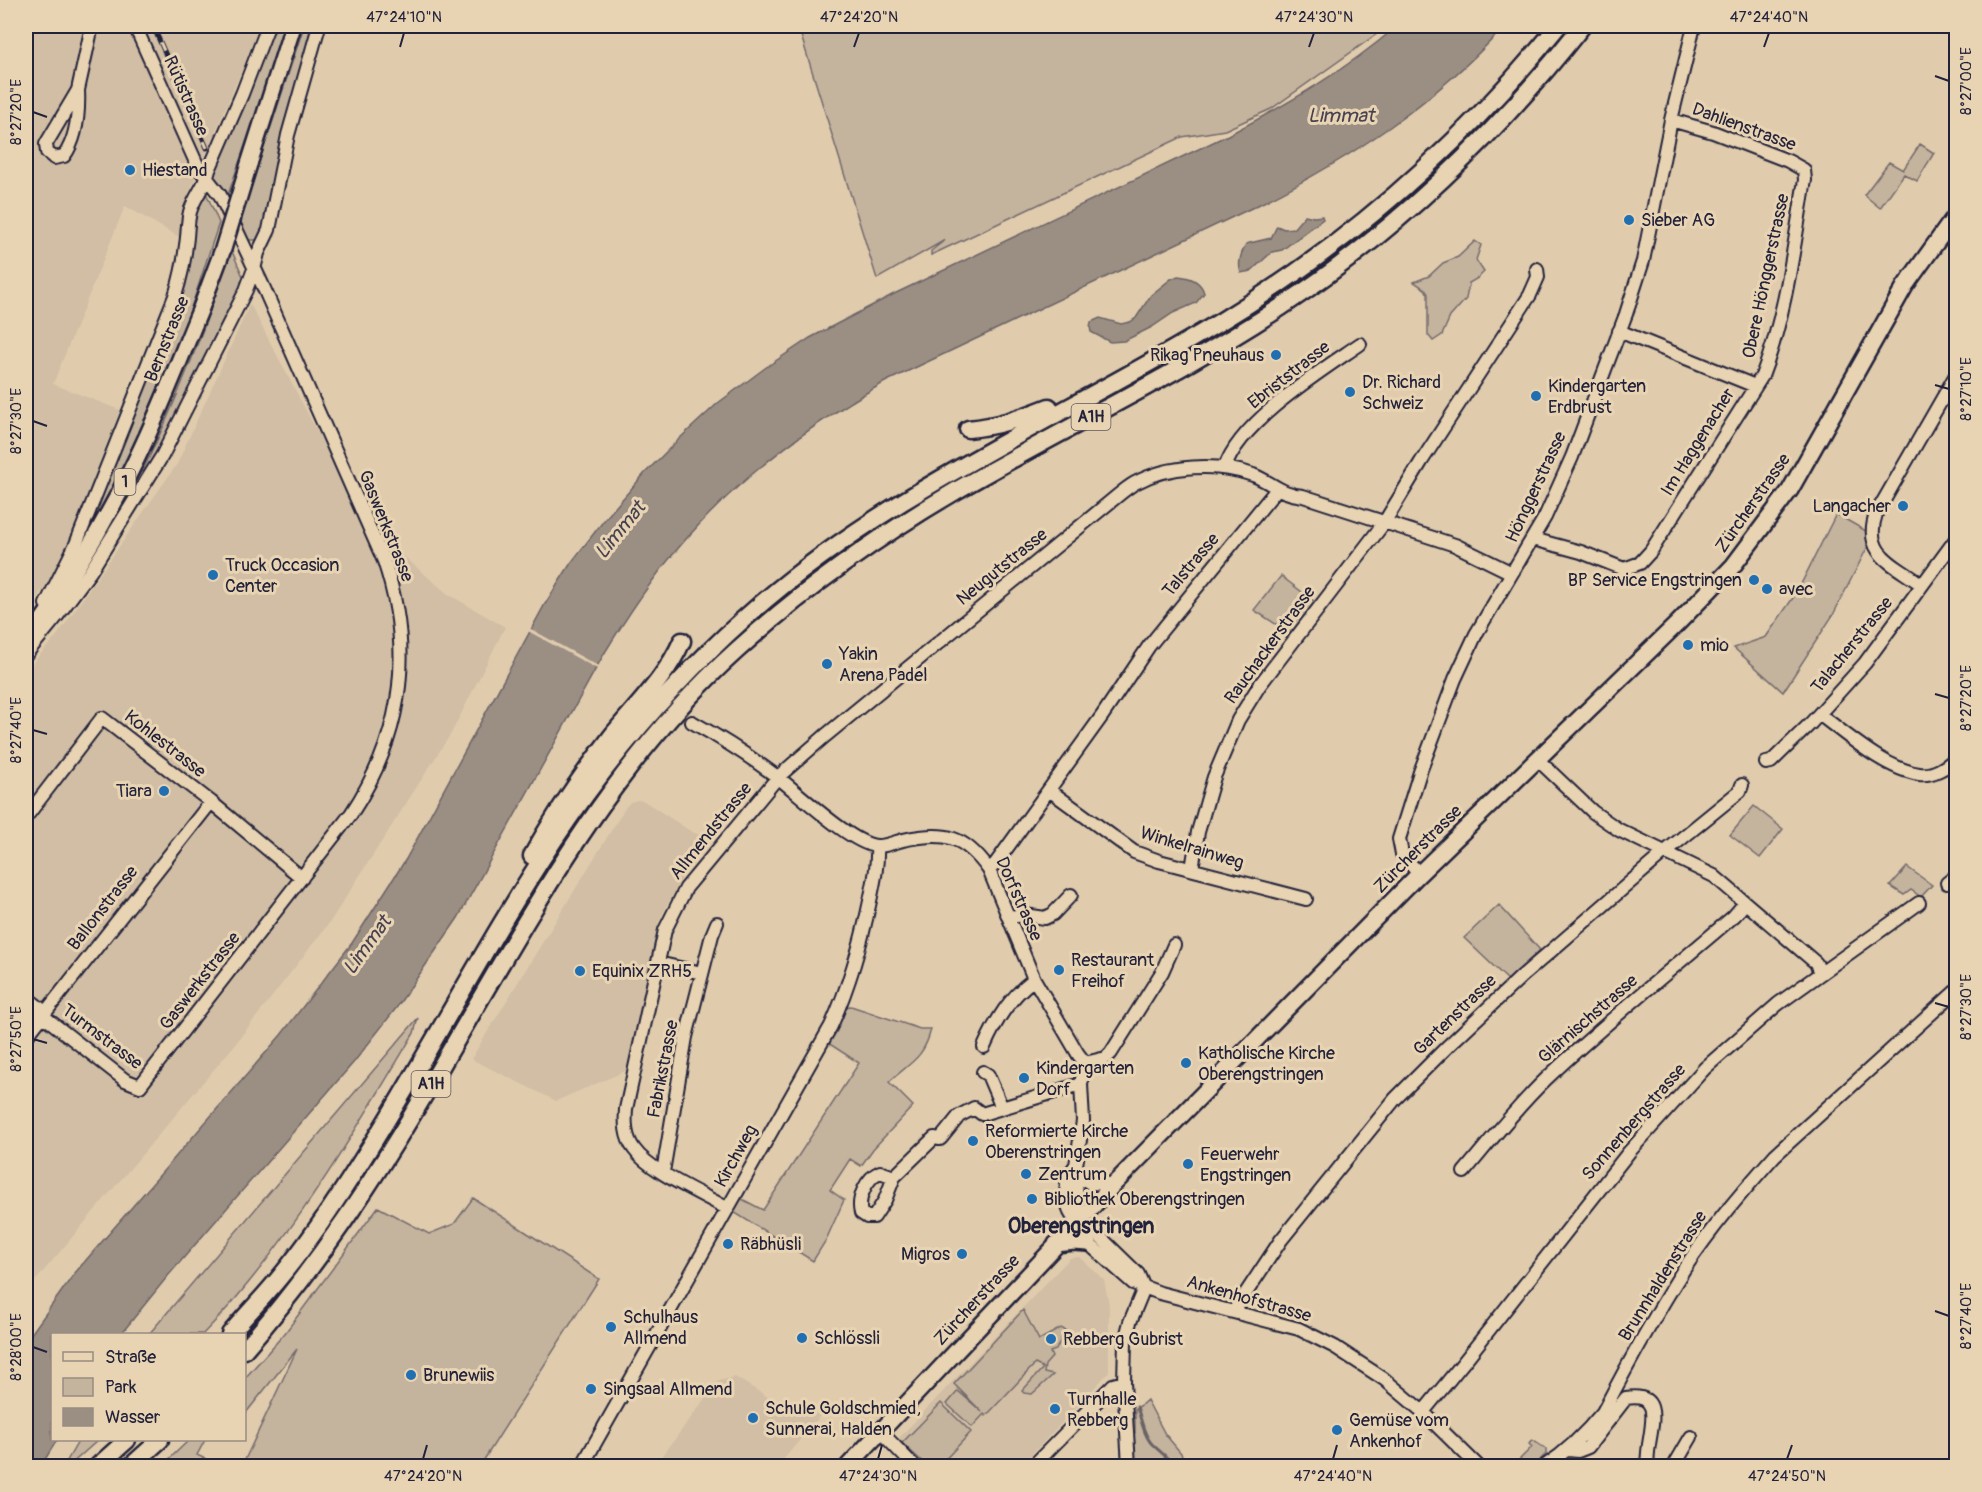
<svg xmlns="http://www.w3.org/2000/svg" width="1982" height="1492" font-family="Pangolin,sans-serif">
  <rect width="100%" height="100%" fill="#e0ccad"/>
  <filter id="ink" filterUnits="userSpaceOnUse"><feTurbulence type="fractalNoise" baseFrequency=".0167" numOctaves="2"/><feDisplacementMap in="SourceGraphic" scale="12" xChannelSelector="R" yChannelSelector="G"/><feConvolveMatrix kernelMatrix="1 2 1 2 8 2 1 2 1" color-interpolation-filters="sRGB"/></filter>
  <g filter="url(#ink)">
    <path fill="#d1bea4" d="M26,26H259L244,65L186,200L179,237L125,206L53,384L120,410L58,569L26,613Z
      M250,304L318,433L348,494L357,491L388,543L448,594L505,627L452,732L330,922L233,1047L26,1292V670L56,637L177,464Z
      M637,800L644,801L692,832L713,840L682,877L659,921L628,1070L556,1101L471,1059L625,808L630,802Z
      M1079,1257L1104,1280L1109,1305V1372L1021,1466H921L896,1441L1070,1258Z
      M735,1377L771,1399L821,1415L778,1466H655L718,1381Z"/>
    <path fill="#c4b39d" stroke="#736a6c" stroke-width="1.5" d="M271,26H286L228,195L214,176V168Z
      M304,26H315L266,229L258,240H248L239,224Z
      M798,26H1388L1271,109L1225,130L1182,137L931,255V251L945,240L877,279Z
      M1920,144L1934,153L1917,181L1904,174L1880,208L1864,195L1889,162L1903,170Z
      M205,195H207L219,223C204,267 190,314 173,360C147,425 114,487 81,548L80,543L172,315L193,215Z
      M1475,241L1481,245L1476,260L1484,272L1478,278L1469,283L1466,299L1450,317L1442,335L1433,341L1428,335V294L1425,289L1414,282L1429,276L1443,263L1458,257Z
      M231,249L245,281L241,282L243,286L168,441L119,516C166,431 201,341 231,249Z
      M1836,514L1866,531L1869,544L1833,615L1783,692L1734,648L1766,637L1797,592Z
      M1281,576L1315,602L1291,634L1254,610Z
      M1754,806L1783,829L1760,858L1730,835Z
      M1907,867L1932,885L1921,897L1911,890L1904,895L1890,886Z
      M1499,905L1540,950L1508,980L1464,938Z
      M851,1006L920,1029H931C924,1059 909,1063 889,1082L913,1106L873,1149L861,1166L850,1159L830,1190L844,1200L826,1240L813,1261L732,1211L740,1198L763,1210L859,1063L825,1041L843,1007Z
      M418,1018L414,1033C362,1120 310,1208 245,1287C232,1304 217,1319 203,1334H149Z
      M473,1198L599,1279L482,1463L478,1466H242L297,1349L245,1414V1378L285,1333L378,1207L429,1234L454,1224Z
      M1023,1310L1039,1340L1061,1328L1065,1330L1056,1350L1050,1352L1052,1357L1045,1365L1044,1373L1053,1375L1032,1394L1024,1393L1022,1391L1043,1368L1035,1364L986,1416L984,1414L972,1427L947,1404L958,1391L982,1412L954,1384Z
      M1147,1400L1165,1434L1181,1453L1185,1466H1135L1132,1434L1135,1433V1408L1140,1406Z
      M941,1403L971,1432L939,1466H927L902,1443Z
      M79,1440H98L69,1466H64Z
      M189,1440H205L197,1455L220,1466H162Z
      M1532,1440L1546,1449V1454L1537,1463L1527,1462L1523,1466H1513L1532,1447L1529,1444Z"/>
    <path fill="#9b8e83" stroke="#6b6366" stroke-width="1.5" d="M1397,26H1505C1434,103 1352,158 1258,205L885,382C806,427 733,482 675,552C648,584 626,618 604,654L458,918L397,1007L354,1062L167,1277L121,1334H52V1440H57L41,1466H26V1341L74,1274L281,1035L352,943L406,859L545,604L571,563L605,519L645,473L680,438L718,403L765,368L810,338L894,294L1228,135C1288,104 1346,70 1397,26Z
      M1305,215L1314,217L1322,216L1323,219L1282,250L1272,252L1251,271L1241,273C1237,263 1241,253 1246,244L1271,238L1277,226L1284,229L1294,228Z
      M1178,276C1190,277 1201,281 1204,293L1196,303L1173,313L1152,327L1124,341L1110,342L1091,332L1090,327L1091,322L1100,318L1121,324L1130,322L1136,318L1151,295L1171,279Z"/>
    <path fill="#e0ccad" d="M529,628L600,667L599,670L528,631Z"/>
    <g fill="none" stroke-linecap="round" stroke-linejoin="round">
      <path stroke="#6b6366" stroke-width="3" d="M1137,1407C1141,1418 1144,1437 1153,1445C1158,1450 1163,1453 1168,1459V1466"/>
      <g stroke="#22223b" stroke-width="16">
        <path id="minor" d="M78,90C79,112 77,138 64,156L54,158L47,152L46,144Z
          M78,90L92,26
          M1619,331L1755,386
          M1225,468C1239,422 1321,371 1360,344
          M1533,539L1581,552L1624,569L1640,563L1651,551L1762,376C1786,315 1794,244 1805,180L1804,170L1788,161L1713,132L1671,120
          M1922,585C1895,564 1862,555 1876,514L1956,375
          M46,604L76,544L175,296C180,280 184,263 186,245C188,234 187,224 190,212C194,197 206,185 209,170L242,94L268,26
          M26,654L58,615L90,572L162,456L246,290L254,269L258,253L269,230L288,135L319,26
          M1819,714C1846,734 1885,769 1919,774C1933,776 1947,767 1956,758
          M692,722C721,738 749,756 776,776C799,793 850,843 876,846C884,847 895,842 903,840C945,831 964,835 989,870L1034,979L1078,1054L1085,1063L1081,1084L1083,1121L1076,1165L1077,1223
          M1537,759L1593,812L1619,830L1714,876L1816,963L1820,973
          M1766,763L1771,762L1811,723L1865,663L1956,539
          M1049,790L1134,852L1159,861L1306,899
          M26,817L102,718L211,802L302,878
          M1192,869L1198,832L1214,777L1238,720L1259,686L1384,523L1421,462L1530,295L1538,277L1537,269
          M989,870L996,863L1102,716L1149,646L1277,489
          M1419,874L1402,854L1399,839L1420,772L1455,679L1476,634L1545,517L1572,457L1626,314L1643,261L1671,120L1694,26
          M1947,883L1956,876
          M1009,917L1025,915L1045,918L1053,914L1071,895
          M658,963L702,973
          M26,997L45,1012
          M26,1010L38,1021
          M42,1015L125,1080L140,1086L351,814C403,735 414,650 384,561L262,284L220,195L198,167L135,26
          M26,1037L211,802
          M984,1047C996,1020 1010,997 1034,979
          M1085,1063L1106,1058L1111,1053L1162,972L1174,945
          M983,1072L988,1075L1002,1108
          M1076,1165L1067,1177L1066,1198L1070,1212L1088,1243L1133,1283L1160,1293L1299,1329L1335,1347L1384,1379L1423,1412L1478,1466
          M663,1172L686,1037L712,935L717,923
          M1464,1172C1491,1140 1516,1108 1546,1079C1606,1022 1671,970 1734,916L1745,903
          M1078,1175L1090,1183L1114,1184
          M894,1177L880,1172C866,1178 857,1199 861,1213L867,1217H874L885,1200L894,1177L934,1138L940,1139L942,1137L959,1116L974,1108L982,1114L1081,1084
          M728,1209C703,1194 650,1172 634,1149C625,1137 625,1123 626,1109L665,930L686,888L778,777L825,736L1116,497C1122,492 1128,487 1135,483C1168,465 1217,462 1253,475C1273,483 1280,494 1303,496L1455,545L1512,573
          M1078,1223L1097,1234L1138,1274L1144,1288L1130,1322L1125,1341L1124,1382L1129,1466
          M1234,1311L1281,1240L1395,1099L1448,1046L1521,977L1665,852L1740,791L1742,785
          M1423,1412L1463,1363L1629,1152L1705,1068L1778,1004L1919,903
          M881,1432L914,1466
          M1569,1450L1578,1451L1588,1447L1626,1398C1672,1390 1643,1443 1648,1466
          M582,1466L831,1026C849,986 861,945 870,901C874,882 878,865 877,846
          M1033,1466L1113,1385L1124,1382
          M1545,1466C1568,1451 1585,1434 1603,1412C1628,1364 1655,1315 1684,1269C1711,1228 1743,1191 1775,1155L1956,991
          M1674,1466L1691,1437"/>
      </g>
      <g stroke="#22223b" stroke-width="20">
        <path id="major" d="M249,164L293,26
          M26,644C65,589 100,532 130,472C157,419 178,363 201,308
          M1056,1244L1074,1242L1088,1243
          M848,1466L1114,1184L1419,874L1678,623L1733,566L1790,490L1905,286L1956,215"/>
      </g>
      <g stroke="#22223b" stroke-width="21">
        <path id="highway" d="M968,429C999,426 1021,418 1049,407
          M532,856C555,814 582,775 611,737C636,706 666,678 682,641
          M230,1334C246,1315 264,1297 280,1277C310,1241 337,1200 362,1160C429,1055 485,944 554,840C609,758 672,683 746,617C887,490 1063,418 1223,320C1352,242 1463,143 1558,26
          M244,1350C317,1267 376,1177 432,1082C521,931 604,770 736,651C803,590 876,538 954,492C1062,429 1176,376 1281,307C1396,231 1497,134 1582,26
          M98,1466L127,1440
          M131,1466L160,1440"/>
      </g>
      <use href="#minor" stroke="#e8d3b2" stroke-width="12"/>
      <use href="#major" stroke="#e8d3b2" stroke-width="15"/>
      <use href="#highway" stroke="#e8d3b2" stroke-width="16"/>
      <g stroke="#22223b" stroke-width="5">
        <path id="rail" d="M153,26L207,148"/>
      </g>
      <use href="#rail" stroke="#e8d3b2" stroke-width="3" stroke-dasharray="9" stroke-linecap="butt"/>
      <g stroke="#22223b" stroke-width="20" stroke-linecap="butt">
        <path id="major-bridge" d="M201,308L223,249L249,164"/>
      </g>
      <use href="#major-bridge" stroke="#e8d3b2" stroke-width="15"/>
    </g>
  </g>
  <path fill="none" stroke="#22223b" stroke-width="2" d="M400,47L404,33M854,47L859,33M1309,47L1314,33M1764,47L1769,33M1935,76L1949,81M33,112L47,117M1935,385L1949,389M33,421L47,426M1935,694L1949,698M33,730L47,734M1935,1003L1949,1007M33,1039L47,1043M1935,1311L1949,1316M33,1347L47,1352M423,1459L427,1445M878,1459L882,1445M1333,1459L1337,1445M1787,1459L1792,1445"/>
  <g fill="#1f6fb2" stroke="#e8d3b2" stroke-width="2">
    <circle cx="130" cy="170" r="6"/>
    <circle cx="1629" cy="220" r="6"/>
    <circle cx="1276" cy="355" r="6"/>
    <circle cx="1350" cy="392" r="6"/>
    <circle cx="1536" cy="396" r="6"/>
    <circle cx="1903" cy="506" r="6"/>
    <circle cx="213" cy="575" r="6"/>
    <circle cx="1754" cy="580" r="6"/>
    <circle cx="1767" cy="589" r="6"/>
    <circle cx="1688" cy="645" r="6"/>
    <circle cx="827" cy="664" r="6"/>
    <circle cx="164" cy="791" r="6"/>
    <circle cx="1059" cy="970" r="6"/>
    <circle cx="580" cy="971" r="6"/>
    <circle cx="1186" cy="1063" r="6"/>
    <circle cx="1024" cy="1078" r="6"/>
    <circle cx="973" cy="1141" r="6"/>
    <circle cx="1188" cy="1164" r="6"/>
    <circle cx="1026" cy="1174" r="6"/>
    <circle cx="1032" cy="1199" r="6"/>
    <circle cx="728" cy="1244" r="6"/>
    <circle cx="962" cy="1254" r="6"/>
    <circle cx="611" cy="1327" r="6"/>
    <circle cx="802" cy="1338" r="6"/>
    <circle cx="1051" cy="1339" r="6"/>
    <circle cx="411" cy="1375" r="6"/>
    <circle cx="591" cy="1389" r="6"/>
    <circle cx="1055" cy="1409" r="6"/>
    <circle cx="753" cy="1418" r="6"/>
    <circle cx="1337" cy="1430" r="6"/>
  </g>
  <g text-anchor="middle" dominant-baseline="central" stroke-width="6" stroke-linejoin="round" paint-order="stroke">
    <g fill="#e8d3b2" stroke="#5d575f" stroke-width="1.5">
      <rect x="1071.5" y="404" width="39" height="26" rx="4.5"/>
      <rect x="114.5" y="469" width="21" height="26" rx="4.5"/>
      <rect x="411.5" y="1071" width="39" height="26" rx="4.5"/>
    </g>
    <g font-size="16" font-weight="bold" fill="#22223b">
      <text x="1091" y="417">A1H</text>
      <text x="125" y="482">1</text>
      <text x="431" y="1084">A1H</text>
    </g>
    <g font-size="18" fill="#22223b" stroke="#e8d3b2">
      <text transform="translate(186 96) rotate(66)">Rütistrasse</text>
      <text transform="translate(1744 127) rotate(20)">Dahlienstrasse</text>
      <text transform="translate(1766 276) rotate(-78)">Obere Hönggerstrasse</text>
      <text transform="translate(167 339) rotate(-68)">Bernstrasse</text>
      <text transform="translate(1289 375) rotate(-38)">Ebriststrasse</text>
      <text transform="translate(1698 442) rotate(-58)">Im Haggenacher</text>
      <text transform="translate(1536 487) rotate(-65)">Hönggerstrasse</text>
      <text transform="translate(1753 503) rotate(-55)">Zürcherstrasse</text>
      <text transform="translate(386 526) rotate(68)">Gaswerkstrasse</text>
      <text transform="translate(1191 565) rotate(-50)">Talstrasse</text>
      <text transform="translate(1002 567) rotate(-39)">Neugutstrasse</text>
      <text transform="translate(1270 645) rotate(-54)">Rauchackerstrasse</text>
      <text transform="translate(1852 645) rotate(-51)">Talacherstrasse</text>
      <text transform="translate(165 744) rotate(38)">Kohlestrasse</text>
      <text transform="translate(711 831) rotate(-51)">Allmendstrasse</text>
      <text transform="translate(1192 848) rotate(17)">Winkelrainweg</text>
      <text transform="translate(1418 849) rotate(-45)">Zürcherstrasse</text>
      <text transform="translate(1019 899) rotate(66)">Dorfstrasse</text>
      <text transform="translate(103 908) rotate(-52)">Ballonstrasse</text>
      <text transform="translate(200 981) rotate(-52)">Gaswerkstrasse</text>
      <text transform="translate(1455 1015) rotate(-44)">Gartenstrasse</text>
      <text transform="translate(1588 1019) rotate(-41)">Glärnischstrasse</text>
      <text transform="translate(102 1037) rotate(37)">Turmstrasse</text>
      <text transform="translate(663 1069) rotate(-79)">Fabrikstrasse</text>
      <text transform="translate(1634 1122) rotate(-49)">Sonnenbergstrasse</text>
      <text transform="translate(736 1156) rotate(-61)">Kirchweg</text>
      <text transform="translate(1663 1276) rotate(-58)">Brunnhaldenstrasse</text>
      <text transform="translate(1249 1299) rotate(16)">Ankenhofstrasse</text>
      <text transform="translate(977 1300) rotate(-47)">Zürcherstrasse</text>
    </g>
    <g font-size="18" fill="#22223b" stroke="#e8d3b2" text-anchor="start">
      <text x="142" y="170">Hiestand</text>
      <text x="1641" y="220">Sieber AG</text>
      <text x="1264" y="355" text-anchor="end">Rikag Pneuhaus</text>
      <text x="1362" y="382">Dr. Richard<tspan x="1362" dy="21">Schweiz</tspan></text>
      <text x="1548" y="386">Kindergarten<tspan x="1548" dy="21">Erdbrust</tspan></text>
      <text x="1891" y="506" text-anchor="end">Langacher</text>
      <text x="225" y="565">Truck Occasion<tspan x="225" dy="21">Center</tspan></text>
      <text x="1742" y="580" text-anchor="end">BP Service Engstringen</text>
      <text x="1779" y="589">avec</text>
      <text x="1700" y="645">mio</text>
      <text x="839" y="654">Yakin<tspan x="839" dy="21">Arena Padel</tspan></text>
      <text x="152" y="791" text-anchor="end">Tiara</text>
      <text x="1071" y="960">Restaurant<tspan x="1071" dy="21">Freihof</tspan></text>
      <text x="592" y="971">Equinix ZRH5</text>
      <text x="1198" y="1053">Katholische Kirche<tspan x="1198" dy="21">Oberengstringen</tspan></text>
      <text x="1036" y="1068">Kindergarten<tspan x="1036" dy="21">Dorf</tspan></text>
      <text x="985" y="1131">Reformierte Kirche<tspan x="985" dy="21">Oberenstringen</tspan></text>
      <text x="1200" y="1154">Feuerwehr<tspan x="1200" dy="21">Engstringen</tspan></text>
      <text x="1038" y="1174">Zentrum</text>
      <text x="1044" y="1199">Bibliothek Oberengstringen</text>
      <text x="740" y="1244">Räbhüsli</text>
      <text x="950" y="1254" text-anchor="end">Migros</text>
      <text x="623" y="1317">Schulhaus<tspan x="623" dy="21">Allmend</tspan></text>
      <text x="814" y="1338">Schlössli</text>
      <text x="1063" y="1339">Rebberg Gubrist</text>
      <text x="423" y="1375">Brunewiis</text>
      <text x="603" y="1389">Singsaal Allmend</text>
      <text x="1067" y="1399">Turnhalle<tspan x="1067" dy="21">Rebberg</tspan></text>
      <text x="765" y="1408">Schule Goldschmied,<tspan x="765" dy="21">Sunnerai, Halden</tspan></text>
      <text x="1349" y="1420">Gemüse vom<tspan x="1349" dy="21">Ankenhof</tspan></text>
    </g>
    <g font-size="20" font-style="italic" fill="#464251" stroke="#e8d3b2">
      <text x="1341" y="115">Limmat</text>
      <text transform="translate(620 530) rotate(-51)">Limmat</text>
      <text transform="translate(367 945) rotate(-54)">Limmat</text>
    </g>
    <g font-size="21" font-weight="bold" fill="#22223b" stroke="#e8d3b2">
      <text x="1081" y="1226">Oberengstringen</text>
    </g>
  </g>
  <rect width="1982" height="1492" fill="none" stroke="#e8d3b2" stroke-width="66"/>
  <rect x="51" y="1333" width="195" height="108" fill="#e8d3b2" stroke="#998c82" stroke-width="1.5"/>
  <rect x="63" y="1352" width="30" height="9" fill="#e8d3b2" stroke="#998c82" stroke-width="1.5"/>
  <text x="105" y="1363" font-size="18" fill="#22223b">Straße</text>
  <rect x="63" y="1378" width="30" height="18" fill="#c4b39d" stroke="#998c82" stroke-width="1.5"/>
  <text x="105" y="1393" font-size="18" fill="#22223b">Park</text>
  <rect x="63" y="1408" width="30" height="18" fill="#9b8e83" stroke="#998c82" stroke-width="1.5"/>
  <text x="105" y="1423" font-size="18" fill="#22223b">Wasser</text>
  <rect x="33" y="33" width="1916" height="1426" fill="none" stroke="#22223b" stroke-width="2"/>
  <g font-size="15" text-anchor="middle" fill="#22223b">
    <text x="404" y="22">47°24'10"N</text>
    <text x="859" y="22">47°24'20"N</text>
    <text x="1314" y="22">47°24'30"N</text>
    <text x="1769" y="22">47°24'40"N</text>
    <text transform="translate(1966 81) rotate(-90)" y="5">8°27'00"E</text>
    <text transform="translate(16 112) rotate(-90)" y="5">8°27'20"E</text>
    <text transform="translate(1966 389) rotate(-90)" y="5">8°27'10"E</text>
    <text transform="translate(16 421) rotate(-90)" y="5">8°27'30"E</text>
    <text transform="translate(1966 698) rotate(-90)" y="5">8°27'20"E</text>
    <text transform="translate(16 730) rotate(-90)" y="5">8°27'40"E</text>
    <text transform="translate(1966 1007) rotate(-90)" y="5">8°27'30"E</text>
    <text transform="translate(16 1039) rotate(-90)" y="5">8°27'50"E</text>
    <text transform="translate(1966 1316) rotate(-90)" y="5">8°27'40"E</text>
    <text transform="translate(16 1347) rotate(-90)" y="5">8°28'00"E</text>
    <text x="423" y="1481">47°24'20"N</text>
    <text x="878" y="1481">47°24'30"N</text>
    <text x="1333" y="1481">47°24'40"N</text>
    <text x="1787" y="1481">47°24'50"N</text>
  </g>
</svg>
